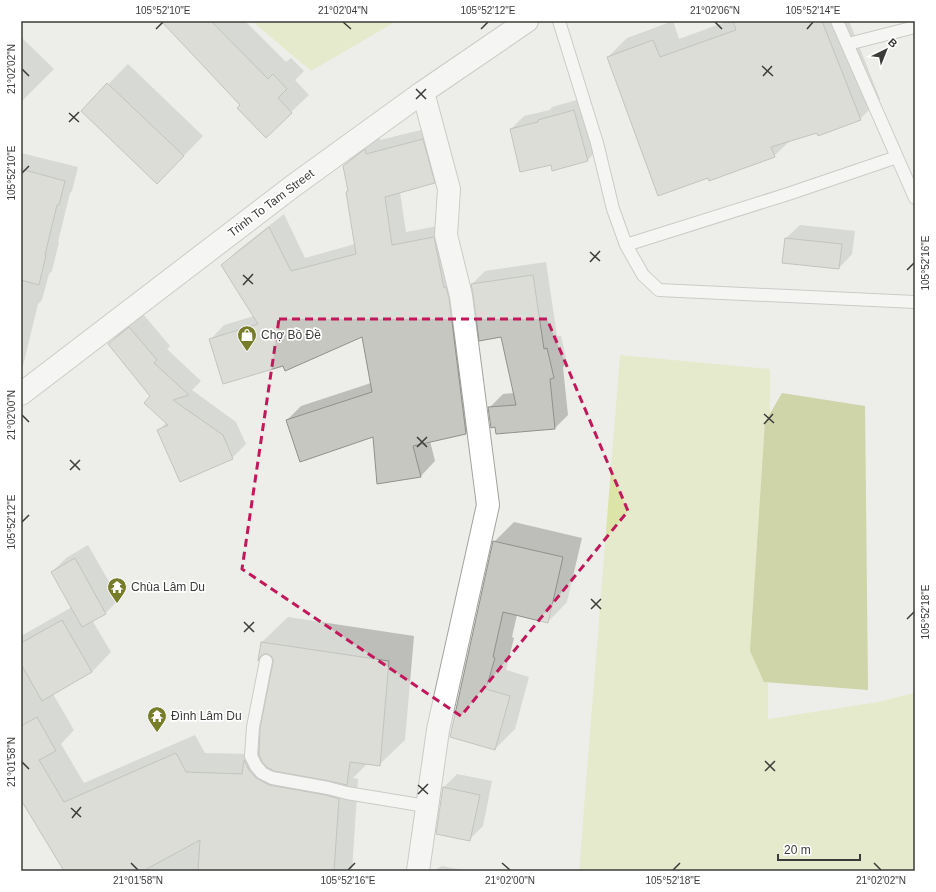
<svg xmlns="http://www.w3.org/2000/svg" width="936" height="892" font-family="Arial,sans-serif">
  <rect width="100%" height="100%" fill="#edeee9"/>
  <path fill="#dde4a8" d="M252,21H397L311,71Z
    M620,355L770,369L768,719L878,702L915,693V871H579Z"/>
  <path fill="#aab35b" d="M782,393L865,406L868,690L764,682L750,651L765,422Z"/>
  <path fill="#0003" d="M162,21H245L286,62L291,58L304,71L295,80L309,95L266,136L242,105Z
    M673,21L679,39L728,21H849L880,99L860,119L791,140L774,156L608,57L627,38Z
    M21,37L54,69L21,102Z
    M128,64L203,136L177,163L82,111Z
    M587,97L601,146L588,160L551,164L511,129L524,116L550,110L552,107Z
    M437,126L448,168L434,182L400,192L406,232L448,224L480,418L466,433L430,441L435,461L421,476L378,482L374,436L287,420L301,406L371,383L363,336L283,365L210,340L224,325L254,316L223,265L237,251L284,214L305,258L355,244L349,191L344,166L358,152L380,136V140Z
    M21,153L78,167L72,191L70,193L58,242H59L52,271L49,274L42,300L38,304L21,374Z
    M800,225L855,231L852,254L839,268L786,238Z
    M546,262L557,336H561L567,363L563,367L568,415L555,428L496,426L489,408L503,394L514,393L502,336L472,284L485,271Z
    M143,314L170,346L167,349L201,381L192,390L236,422L246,444L232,458L158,431L167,422L151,396L109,344L122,330Z
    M514,522L582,538L567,602L548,622L517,615L512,637L514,638L506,670L529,677L515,729L495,749L451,737L494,542Z
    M88,545L119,599L106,613L92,620L111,652L92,672L53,694L74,730L61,744L84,783L195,735L205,753L251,754L260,745L274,662L272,655L265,653L260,658L262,642L288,617L414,636L405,740L379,765L367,764L353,778L358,779L352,871H65L21,798V636L72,607L52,572L66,558Z
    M457,774L492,781L483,826L469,840L443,788Z
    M442,866L468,871H433Z"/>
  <path fill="#c7c7c2" stroke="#90908c" d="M161,21H211L268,79L273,74L287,89L278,98L292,113L266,138L237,108L240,105Z
    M733,21H822L861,120L818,136L817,133L771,147L775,157L709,181L708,178L658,196L607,57L653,40L660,57L736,30Z
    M107,83L184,156L157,184L81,111Z
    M574,110L588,161L552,171L551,165L520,172L510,129L538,122V120Z
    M423,139L435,183L385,197L392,245L434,237L444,288L446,287L449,298L466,434L413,446L421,477L377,484L373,437L300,462L286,420L372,392L362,337L285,371L283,366L223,384L209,339L258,324L221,265L269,227L291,271L356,254L346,192L348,191L343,166L365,149L366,154Z
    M21,169L65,181L59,205H57L45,255H46L39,285L21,280Z
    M785,238L842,244L839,269L782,263Z
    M533,275L544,349L547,348L554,378L550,379L555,429L496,434L495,427L491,428L488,407L516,405L501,337L479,341L473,294L471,284Z
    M129,327L157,360L154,363L189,395L173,400L223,435L233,459L180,482L157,430L168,425L144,403L150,396L108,344Z
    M493,541L563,557L548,623L503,612L493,657L495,658L486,689L510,696L495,750L450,737Z
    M75,558L106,614L82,627L51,572Z
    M62,620L92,672L42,701L21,664V643Z
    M261,642L389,661L380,766L350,762L347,785L329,781L274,771L267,767L262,762L259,754L260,728L273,662V659L271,656L267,654H264L261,656L258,661Z
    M37,717L56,751L39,760L64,802L176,753L186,772L242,774L244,760L249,770L256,778L269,785L326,795L339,799L334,871H198L200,840L143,871H64L21,800V726Z
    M443,787L480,795L470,841L436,834Z"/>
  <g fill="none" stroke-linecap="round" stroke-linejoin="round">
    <g stroke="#a1a19d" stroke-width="14">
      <path id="lane" d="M559,21L597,143L613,209L626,245L643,275L659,290L915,302
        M837,21L915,198
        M848,44L915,27
        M626,245L788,194L897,157
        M266,661L253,727L251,756L256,766L262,773L272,778L328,788L347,793L426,806"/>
    </g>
    <g stroke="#a1a19d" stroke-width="24">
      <path id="street" d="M21,394L293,186L423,92L527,21
        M418,871L438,730L488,505L461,296L446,235L449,189L423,92"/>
    </g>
    <use href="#lane" stroke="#fff" stroke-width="12"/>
    <use href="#street" stroke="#fff" stroke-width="22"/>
  </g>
  <path d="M0 0H936V892H0ZM279,319H547L628,511L461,716L242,569Z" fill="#edeee9" fill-opacity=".55" fill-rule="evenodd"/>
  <path fill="none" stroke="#c2185b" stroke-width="3" stroke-dasharray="8 5" stroke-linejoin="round" d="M279,319H547L628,511L461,716L242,569Z"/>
  <path fill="none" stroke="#3b3b39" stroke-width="1.5" d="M343,22L351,29M715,22L722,29M156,29L163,22M481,29L488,22M807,29L813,22M762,66L773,76M22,69L29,76M763,76L772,66M416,89L426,99M416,99L426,89M69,113L79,122M69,122L79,112M22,173L29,166M590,252L600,261M590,262L600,251M907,270L914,263M243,275L253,284M243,285L253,274M764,414L774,423M22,415L29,422M764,424L773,414M417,437L427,447M417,447L427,437M70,460L80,470M70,470L80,460M22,522L29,515M591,599L601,609M591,609L601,599M907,619L914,612M244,622L254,632M244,632L254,622M765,761L775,771M22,762L29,769M765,771L775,761M418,785L428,794M418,794L428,784M71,808L81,817M72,818L81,807M131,863L138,870M502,863L510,870M874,863L881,870M348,870L355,863M673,870L680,863"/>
  <defs>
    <g id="shop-pin" transform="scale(1)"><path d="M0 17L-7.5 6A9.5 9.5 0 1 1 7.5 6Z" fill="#767c27" stroke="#fff"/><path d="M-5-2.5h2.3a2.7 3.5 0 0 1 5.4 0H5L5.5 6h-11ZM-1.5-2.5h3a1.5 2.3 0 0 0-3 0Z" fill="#fff"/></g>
    <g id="temple-pin" transform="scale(1)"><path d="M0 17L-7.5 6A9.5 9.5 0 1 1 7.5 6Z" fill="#767c27" stroke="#fff"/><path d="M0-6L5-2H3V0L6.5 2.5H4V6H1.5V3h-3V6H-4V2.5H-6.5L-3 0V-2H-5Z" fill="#fff"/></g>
  </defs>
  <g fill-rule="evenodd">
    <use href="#shop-pin" x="247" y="335"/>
    <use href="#temple-pin" x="117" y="587"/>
    <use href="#temple-pin" x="157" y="716"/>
  </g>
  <g text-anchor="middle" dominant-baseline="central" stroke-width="3.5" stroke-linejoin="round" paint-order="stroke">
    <g font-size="12" fill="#3b3b39" stroke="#fff">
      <text transform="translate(271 203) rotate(-37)">Trinh To Tam Street</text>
    </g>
    <g font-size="12" fill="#3b3b39" stroke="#fff" text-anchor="start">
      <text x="261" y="335">Chợ Bồ Đề</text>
      <text x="131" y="587">Chùa Lâm Du</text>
      <text x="171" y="716">Đình Lâm Du</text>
    </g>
  </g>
  <rect width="936" height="892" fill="none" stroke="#ffffff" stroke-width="44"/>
  <g transform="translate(886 50) rotate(43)" stroke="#ffffff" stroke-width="3" paint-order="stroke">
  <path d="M0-3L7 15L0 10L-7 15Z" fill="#3b3b39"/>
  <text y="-6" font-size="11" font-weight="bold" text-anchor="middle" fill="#3b3b39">B</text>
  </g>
  <path d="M778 854v6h82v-6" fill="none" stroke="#3b3b39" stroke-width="2"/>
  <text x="784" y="854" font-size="12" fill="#3b3b39" stroke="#ffffff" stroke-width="3" paint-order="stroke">20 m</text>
  <rect x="22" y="22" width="892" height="848" fill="none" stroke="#3b3b39" stroke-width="1.5"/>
  <g font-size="10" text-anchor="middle" fill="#3b3b39">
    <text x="163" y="14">105°52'10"E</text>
    <text x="343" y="14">21°02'04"N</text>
    <text x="488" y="14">105°52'12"E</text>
    <text x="715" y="14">21°02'06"N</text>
    <text x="813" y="14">105°52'14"E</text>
    <text transform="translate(11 69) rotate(-90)" y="4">21°02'02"N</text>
    <text transform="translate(11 173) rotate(-90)" y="4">105°52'10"E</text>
    <text transform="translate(925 263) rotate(-90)" y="4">105°52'16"E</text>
    <text transform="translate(11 415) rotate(-90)" y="4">21°02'00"N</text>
    <text transform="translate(11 522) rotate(-90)" y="4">105°52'12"E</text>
    <text transform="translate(925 612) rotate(-90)" y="4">105°52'18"E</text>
    <text transform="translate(11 762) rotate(-90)" y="4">21°01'58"N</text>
    <text x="138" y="884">21°01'58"N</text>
    <text x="348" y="884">105°52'16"E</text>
    <text x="510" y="884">21°02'00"N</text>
    <text x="673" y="884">105°52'18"E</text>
    <text x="881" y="884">21°02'02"N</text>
  </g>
</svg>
